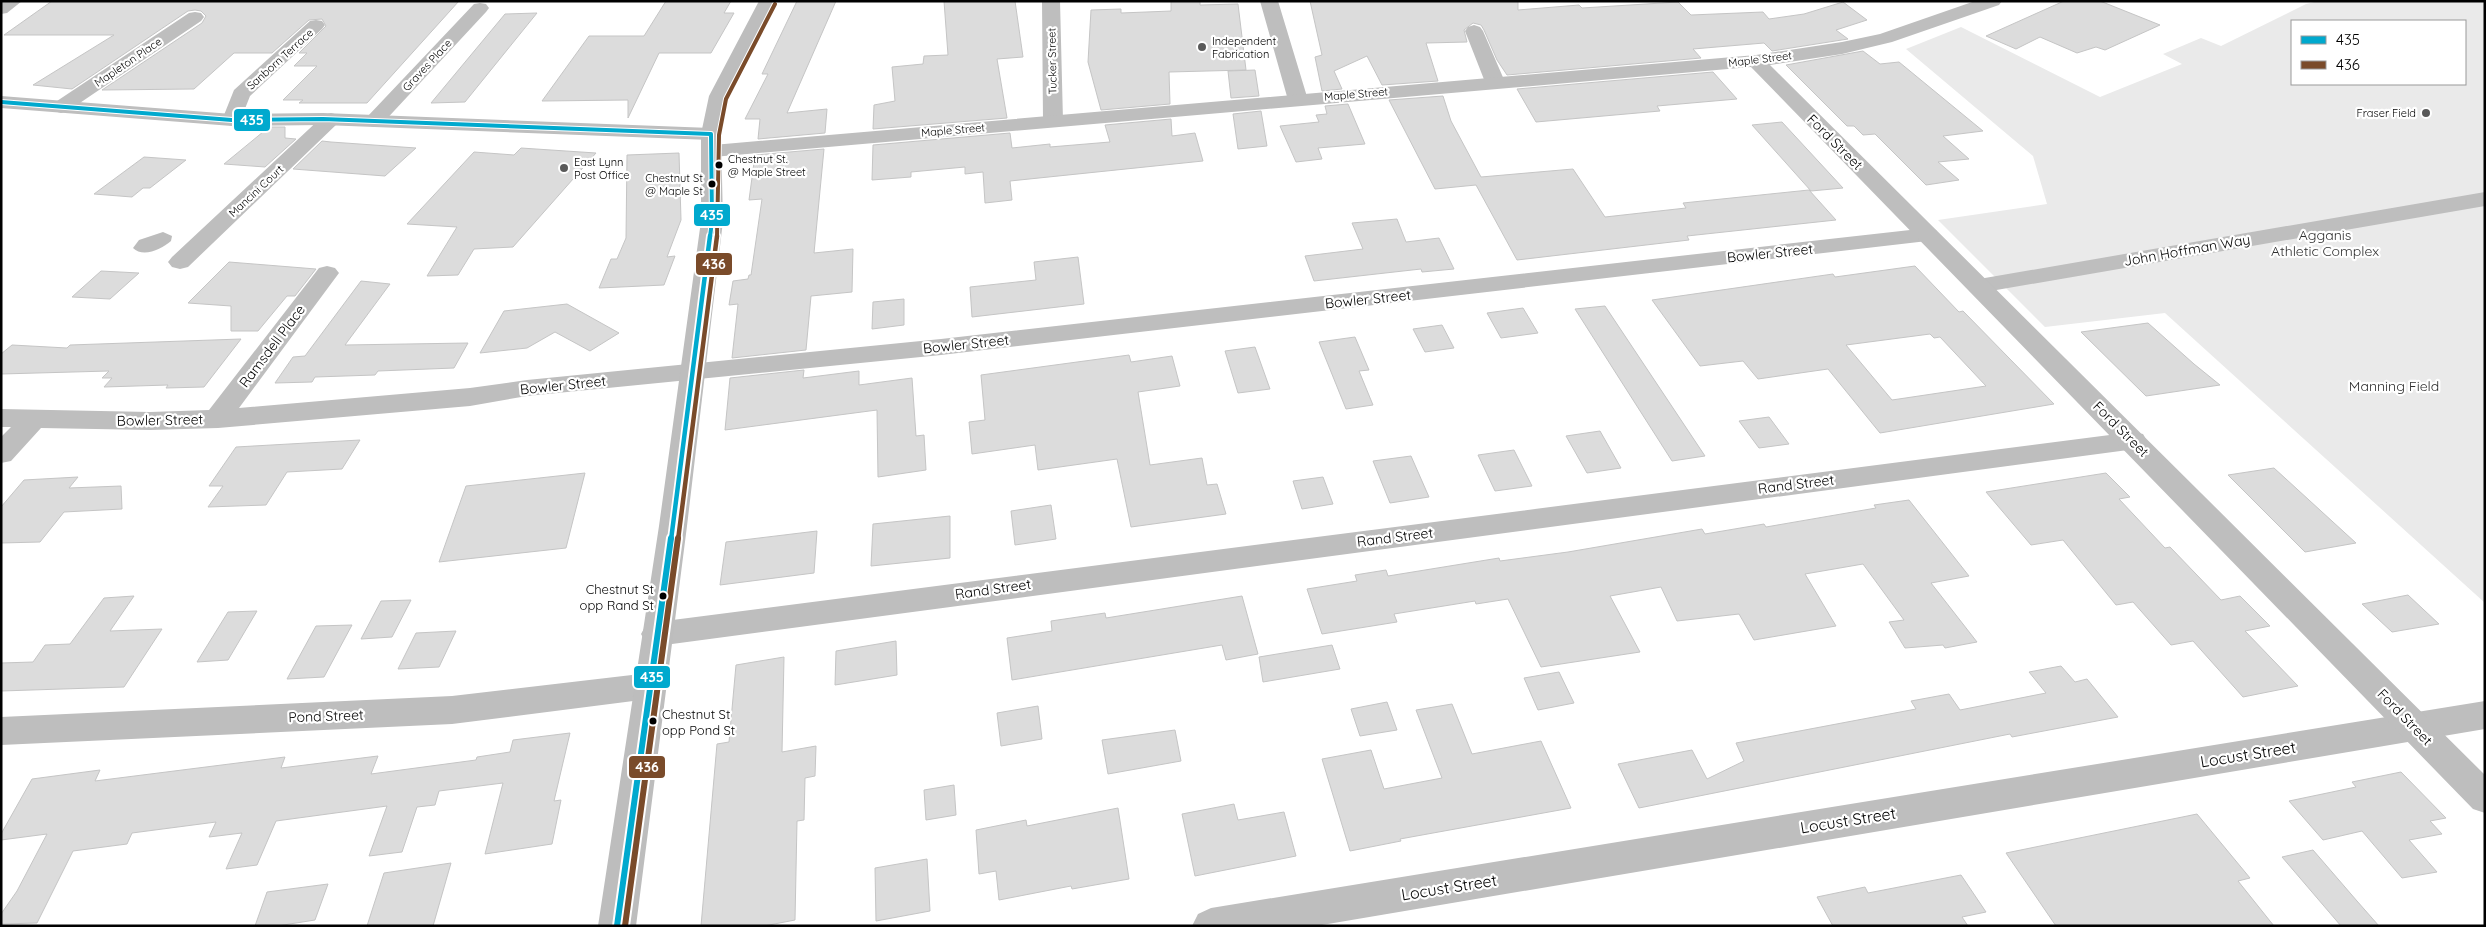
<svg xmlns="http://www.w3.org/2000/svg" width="2486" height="927" font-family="Quicksand,sans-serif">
  <rect width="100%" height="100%" fill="#fff"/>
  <path fill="#eaeaea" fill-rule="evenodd" d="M2319,1H2485V603L2165,313L2045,327L1938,220L2047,204L2033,156L1906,49L1961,27L2100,97L2182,64L2163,54L2201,38L2221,46L2306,4ZM2292,21H2465V84H2292Z"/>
  <path fill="#bcbcbc" d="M163,232L172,236L171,241C162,249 143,258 133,248L139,240Z"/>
  <path fill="#dcdcdc" stroke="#c5c5c5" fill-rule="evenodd" d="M52,1H459L367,103H299L303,100H283L317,66H294L307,53H299L326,26L322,19L309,20L272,53H234L194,89L102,90L202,23L206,16L201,11L195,10L188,11L72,89L33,85L114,35H4Z
    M666,1H731L724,13H734L711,53H659L628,118V100L542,101L589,36H644Z
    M797,1H836L787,113L827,109L825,133L758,139L760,119H745L768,74H762Z
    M944,1H1015L1023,57L997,59L1007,118L873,129L874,105L895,101L892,67L923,64L924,56L948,55Z
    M1171,1H1200V5L1238,4L1246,70L1169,72L1170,104L1101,110L1088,62L1091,10L1121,9V13L1171,11Z
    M1310,1H1518V10L1579,5L1582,8L1678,2L1691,15L1763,12L1769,19L1804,14L1843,2L1867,20L1836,30L1848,39L1772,51L1764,43L1693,49L1701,58L1507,75L1497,60L1484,30L1481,25L1473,23L1464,30L1467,42L1426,43L1438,81L1382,85L1367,56L1334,71L1342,89L1322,91L1315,57L1322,55Z
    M2064,1H2100L2160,25L2105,50L2096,47L2077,53L2040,37L2016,49L1986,36Z
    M537,13L465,102L431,103L505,14Z
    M1863,51L1880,64L1899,62L1983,131L1943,136L1969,159L1938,162L1959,180L1926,185L1875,134L1863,135L1854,126H1847L1786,65Z
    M1255,70L1259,96L1231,98L1228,71Z
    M1713,72L1737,99L1657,106L1660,111L1536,122L1517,89Z
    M1443,96L1451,121L1481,177L1573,169L1605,217L1686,208L1683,203L1809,190L1836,220L1687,236L1689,240L1517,260L1476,185L1435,189L1389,100Z
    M1348,104L1365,144L1318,148L1322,159L1296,162L1280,126L1319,122L1316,115L1327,114L1325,106Z
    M1261,111L1267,146L1238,149L1233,114Z
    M1171,119L1172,136L1195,133L1203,161L1010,181L1012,200L985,203L983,172L965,174V167L911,172V177L872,180L873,145L1010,133L1012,148L1050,144V147L1110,142L1105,125Z
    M1782,122L1843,188L1811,191L1752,125Z
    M269,127H285V138L296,139L265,167L224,164Z
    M322,141L331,142L416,148L385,176L293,169Z
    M521,148L596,153L513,247L474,249L458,275L427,276L457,227L407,224L474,152L514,155Z
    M824,149L814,253L853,249L852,292L811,296L806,350L732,358L738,304L729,305L733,281L748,279L749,275H751L762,199L749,200L755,155Z
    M679,153L681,220L667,257L675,256L664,285L599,288L611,259H617L626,238L627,155Z
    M144,157L186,160L150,188H143L132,197L94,194Z
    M1397,219L1406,242L1439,238L1454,269L1422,272L1421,269L1314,281L1305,256L1363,249L1352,223Z
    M1078,257L1084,304L972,317L970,287L1036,280L1034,262Z
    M229,262L316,269L295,296H287L258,331H231V306L188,303Z
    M1915,266L1959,312L1963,311L2054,404L1880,433L1828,369L1758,379L1743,361L1700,366L1652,300L1833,274L1835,277ZM1930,334L1934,338L1940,337L1986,386L1892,400L1846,345Z
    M101,271L139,273L110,299L72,297Z
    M361,281L390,284L345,345L468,343L454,368L378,371L375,375L315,377L312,382L275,383L293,357L305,356Z
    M904,299V325L872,329L873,302Z
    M567,304L619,333L590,351L555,332L527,348L480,353L504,311Z
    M1605,306L1705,456L1672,461L1575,309Z
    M1523,308L1538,333L1501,338L1487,313Z
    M2148,323L2194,364L2220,385L2146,396L2081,332Z
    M1442,325L1454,348L1425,352L1413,329Z
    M1355,337L1369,370L1359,371L1373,405L1346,409L1319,342Z
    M241,339L204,387L166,388L168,385L104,387L112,378H102L109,371L1,374V354L12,345L67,348L70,345Z
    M1255,347L1270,389L1238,393L1225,351Z
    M1129,355L1131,362L1172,356L1180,386L1138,392L1150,465L1202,458L1207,485L1217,484L1226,514L1131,527L1117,459L1038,470L1035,445L972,454L969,422L985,420L981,375Z
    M804,370L803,378L859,371V385L912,378L916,436L924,435L926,470L878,477L877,410L725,430L730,378Z
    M1769,417L1789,444L1759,448L1739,421Z
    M1600,431L1621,468L1587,473L1566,436Z
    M360,440L342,469L287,472L266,505L208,507L223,486H209L236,447Z
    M1514,450L1532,486L1495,491L1478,455Z
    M1411,456L1429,497L1390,503L1373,461Z
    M2274,468L2356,543L2305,552L2228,475Z
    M585,473L566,548L439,562L466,486Z
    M2106,473L2130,497L2119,499L2165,548L2170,547L2221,600L2240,596L2270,626L2245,631L2298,686L2243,697L2193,641L2171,645L2133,602L2116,605L2063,540L2031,545L1986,492Z
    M78,477L69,488L121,486L122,509L64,512L40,542L1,543V507L24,480Z
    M1323,477L1333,504L1302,509L1293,481Z
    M1909,500L1969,576L1931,583L1977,642L1945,648L1943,645L1905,648L1889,622L1904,620L1863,564L1805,574L1836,626L1754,640L1739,614L1677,621L1661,587L1610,596L1640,652L1541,667L1508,599L1476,604L1475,601L1394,614L1397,622L1322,634L1307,589L1357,581L1355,575L1386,570L1388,576L1499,558L1500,561L1568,552L1702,529L1705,534L1764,524L1766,527L1876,508L1874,505Z
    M1051,505L1056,539L1015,545L1011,511Z
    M950,516V558L871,566L873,524Z
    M817,531L814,573L720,585L726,542Z
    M2408,595L2439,624L2392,632L2362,604Z
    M134,596L110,631L162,629L124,687L1,691V663L33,662L45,645L70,644L104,598Z
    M1242,596L1258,654L1226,660L1222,645L1012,680L1007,638L1052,631L1051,621L1105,613L1106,618Z
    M411,600L392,637L361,639L381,601Z
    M257,611L228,660L197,662L228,612Z
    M352,625L324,677L287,679L316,626Z
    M456,631L439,667L398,669L416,633Z
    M896,641L897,675L835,685L836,651Z
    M1332,645L1340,669L1263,682L1259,657Z
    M784,657L782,752L816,746L815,776L805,778L804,820L797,821L795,920L764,926H701L717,744L729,742L736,665Z
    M2061,666L2075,682L2087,679L2118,717L2012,737L2010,734L1639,808L1618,764L1692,750L1707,779L1744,761L1736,743L1916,709L1911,701L1949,694L1960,710L2046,693L2029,672Z
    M1559,672L1574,703L1538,710L1524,678Z
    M1387,702L1397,730L1360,736L1351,709Z
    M1452,704L1472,754L1541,741L1571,808L1400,839L1401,841L1350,851L1322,759L1371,750L1384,789L1442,778L1416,710Z
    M1038,706L1042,739L1001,746L997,713Z
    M1175,730L1181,761L1108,774L1102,740Z
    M570,733L554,801L561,800L552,844L485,854L503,783L439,791L435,805L417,807L402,852L369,856L387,806L276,821L257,865L226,869L242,833L209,837L216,822L132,833L127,844L73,851L37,923L1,924V914L17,891L47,834L1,840V834L32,779L100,770L95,781L285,757L281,768L378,756L371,774L476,760L477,757L510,752L513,740Z
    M2401,772L2446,818L2430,821L2442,834L2409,840L2437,872L2402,878L2362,831L2323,840L2289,801L2356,787L2352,782Z
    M954,785L956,815L926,820L924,790Z
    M1234,804L1238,820L1284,812L1296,856L1195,876L1182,814Z
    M1118,808L1129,879L1072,889L1071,886L999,900L996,871L979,874L976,830L1026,820L1027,826Z
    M2197,814L2250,878L2238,881L2274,926H2056L2006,853Z
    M2313,850L2357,901L2379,926H2341L2282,857Z
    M927,859L930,911L876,921L875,868Z
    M451,863L433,926H367L384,873Z
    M1961,875L1986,912L1962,917L1968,926H1833L1817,897L1865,887L1868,893Z
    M328,884L315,920L277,926H255L267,892Z"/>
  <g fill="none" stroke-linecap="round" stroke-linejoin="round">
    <path fill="#bebebe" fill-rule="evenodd" d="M1,1H22L7,13L1,14Z
      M1042,1H1060L1063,121L1060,125L1053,127L1046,125L1043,121Z
      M1260,1H1278L1308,100L1305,104H1291L1288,100Z
      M480,3L486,4L489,8L486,12L381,125L374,127L367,125L364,121L367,117L474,4Z
      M195,12L201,13L204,17L201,21L68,111L61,113L54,111L51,107L54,103L189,13Z
      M316,20L322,21L325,25L322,29L250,96L239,124L232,126L225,124L222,120L234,90L310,21Z
      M1474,25L1480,27L1483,31L1505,82L1502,86H1488L1485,82L1465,31L1468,27Z
      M331,113L338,115L341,119L338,123L188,267L180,269L172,267L168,262L172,257L324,115Z
      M2485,192V206L1979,293L1971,291L1967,286L1971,281L1979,279Z
      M1928,228L1936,230L1939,235L1936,240L941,355L527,396L470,406L218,428L150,430L41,428L11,461L1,463V437L11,427H1V409L150,412L209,410L319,268L327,266L335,268L339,273L239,408L470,388L527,380L941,339Z
      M2133,432L2143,434L2147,441L2143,448L657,646L646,643L641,634L646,625L657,622Z
      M649,673L660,677L665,686L660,695L649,699L452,724L1,745V717L452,696Z
      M2485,701V729L1316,926H1192L1198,914L1211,908Z"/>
    <path fill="#bebebe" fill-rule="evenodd" d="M1975,1H2002L1999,5L1892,42L1842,54L1770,65L2485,775V813L2473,809L1751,67L713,157L706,155L703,151L706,147L713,145L1756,55L1842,42L1880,34Z
      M1,96L232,114L323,113L711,128L718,130L721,134L718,138L711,140L323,125L232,126L1,108Z"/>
    <path fill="#bdbdbd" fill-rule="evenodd" d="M759,1H777L729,96L721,134L723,221L687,526L636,926H598L659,526L701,221V134L709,96Z"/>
    <g stroke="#fff" stroke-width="6">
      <path id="bus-1-far2" d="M1,102L232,120L323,119L711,134L712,221L710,237"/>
    </g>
    <g stroke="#fff" stroke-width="8">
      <path id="bus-1-far1" d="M671,540L710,236"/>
    </g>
    <g stroke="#fff" stroke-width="10">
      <path id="bus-1" d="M617,926L671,538"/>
    </g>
    <g stroke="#fff" stroke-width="6">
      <path id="bus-2-far2" d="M717,237L719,135L726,99L775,4"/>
    </g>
    <g stroke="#fff" stroke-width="8">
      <path id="bus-2-far1" d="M678,540L717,236"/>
    </g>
    <g stroke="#fff" stroke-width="10">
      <path id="bus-2" d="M625,926L678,538"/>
    </g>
    <use href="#bus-1-far2" stroke="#00a9ce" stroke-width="4"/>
    <use href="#bus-1-far1" stroke="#00a9ce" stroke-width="4.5"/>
    <use href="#bus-1" stroke="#00a9ce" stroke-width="6"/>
    <use href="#bus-2-far2" stroke="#7a4b2a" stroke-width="4"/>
    <use href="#bus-2-far1" stroke="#7a4b2a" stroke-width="4.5"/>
    <use href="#bus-2" stroke="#7a4b2a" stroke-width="6"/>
  </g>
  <g fill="#595959" stroke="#fff" stroke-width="2">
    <circle cx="1202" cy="47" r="5"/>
    <circle cx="2426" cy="113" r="5"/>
    <circle cx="564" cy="168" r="5"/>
  </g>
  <g fill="#000" stroke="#fff" stroke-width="2">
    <circle cx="719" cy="165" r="4.5"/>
    <circle cx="712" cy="184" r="4.5"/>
    <circle cx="663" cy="596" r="4.5"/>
    <circle cx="653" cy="721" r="4.5"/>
  </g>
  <g text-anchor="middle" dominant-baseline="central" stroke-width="4.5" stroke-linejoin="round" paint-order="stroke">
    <g font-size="11" fill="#000" stroke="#fff" text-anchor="start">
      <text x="1212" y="41">Independent<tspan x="1212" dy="13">Fabrication</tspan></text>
      <text x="2416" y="113" text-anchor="end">Fraser Field</text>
      <text x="574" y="162">East Lynn<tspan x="574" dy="13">Post Office</tspan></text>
    </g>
    <g font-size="11" fill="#000" stroke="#fff">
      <text transform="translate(280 59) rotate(-42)">Sanborn Terrace</text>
      <text transform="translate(1760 59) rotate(-7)">Maple Street</text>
      <text transform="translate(1052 61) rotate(-91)">Tucker Street</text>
      <text transform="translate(128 62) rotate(-34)">Mapleton Place</text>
      <text transform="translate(427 65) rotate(-47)">Graves Place</text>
      <text transform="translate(1356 94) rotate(-5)">Maple Street</text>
      <text transform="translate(953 130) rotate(-5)">Maple Street</text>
      <text transform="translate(256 191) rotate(-43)">Mancini Court</text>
    </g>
    <g font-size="11" fill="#000" stroke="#fff" text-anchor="start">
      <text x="728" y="159">Chestnut St.<tspan x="728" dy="13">@ Maple Street</tspan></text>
      <text x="703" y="178" text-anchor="end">Chestnut St<tspan x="703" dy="13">@ Maple St</tspan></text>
    </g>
    <g font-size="13" fill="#000" stroke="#fff" text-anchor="end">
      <text x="654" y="589">Chestnut St<tspan x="654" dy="16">opp Rand St</tspan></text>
      <text x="662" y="714" text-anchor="start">Chestnut St<tspan x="662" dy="16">opp Pond St</tspan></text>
    </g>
    <g font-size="14" fill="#000" stroke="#fff">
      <text transform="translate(1835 142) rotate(45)">Ford Street</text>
      <text transform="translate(2187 250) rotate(-10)">John Hoffman Way</text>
      <text transform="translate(1770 253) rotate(-6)">Bowler Street</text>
      <text transform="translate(1368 299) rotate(-6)">Bowler Street</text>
      <text transform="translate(966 344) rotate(-6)">Bowler Street</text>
      <text transform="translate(272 346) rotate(-53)">Ramsdell Place</text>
      <text transform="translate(563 385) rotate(-6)">Bowler Street</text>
      <text transform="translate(160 420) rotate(-1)">Bowler Street</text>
      <text transform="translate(2121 429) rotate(45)">Ford Street</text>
      <text transform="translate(1796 484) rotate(-7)">Rand Street</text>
      <text transform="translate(1395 537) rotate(-7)">Rand Street</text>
      <text transform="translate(993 589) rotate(-8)">Rand Street</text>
      <text transform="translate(326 716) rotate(-2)">Pond Street</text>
      <text transform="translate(2405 717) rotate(46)">Ford Street</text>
    </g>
    <g font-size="14" fill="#2f2f2f" stroke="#fff">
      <text x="2325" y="235">Agganis<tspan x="2325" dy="16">Athletic Complex</tspan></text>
      <text x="2394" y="386">Manning Field</text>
    </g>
    <g font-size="16" fill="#000" stroke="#fff">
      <text transform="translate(2248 754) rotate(-9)">Locust Street</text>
      <text transform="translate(1848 820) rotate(-9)">Locust Street</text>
      <text transform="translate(1449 887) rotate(-9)">Locust Street</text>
    </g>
  </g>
  <g stroke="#fff" stroke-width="2">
    <rect x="233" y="108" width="38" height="24" rx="5" fill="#00a9ce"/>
    <rect x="693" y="203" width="38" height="24" rx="5" fill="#00a9ce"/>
    <rect x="695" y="252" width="38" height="24" rx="5" fill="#7a4b2a"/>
    <rect x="633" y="665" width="38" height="24" rx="5" fill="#00a9ce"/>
    <rect x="628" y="755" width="38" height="24" rx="5" fill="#7a4b2a"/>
  </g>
  <g font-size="14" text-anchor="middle" font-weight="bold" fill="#fff">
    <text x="252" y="125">435</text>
    <text x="712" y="220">435</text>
    <text x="714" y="269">436</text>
    <text x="652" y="682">435</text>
    <text x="647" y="772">436</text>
  </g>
  <rect width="2486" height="927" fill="none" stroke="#000000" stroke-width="5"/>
  <rect x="2291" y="20" width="175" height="65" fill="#ffffff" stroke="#999999"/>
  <rect x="2301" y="36" width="25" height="8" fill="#00a9ce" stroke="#999999"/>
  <text x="2336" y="45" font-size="15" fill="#000000">435</text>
  <rect x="2301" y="61" width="25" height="8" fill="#7a4b2a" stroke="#999999"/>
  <text x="2336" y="70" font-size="15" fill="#000000">436</text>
</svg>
